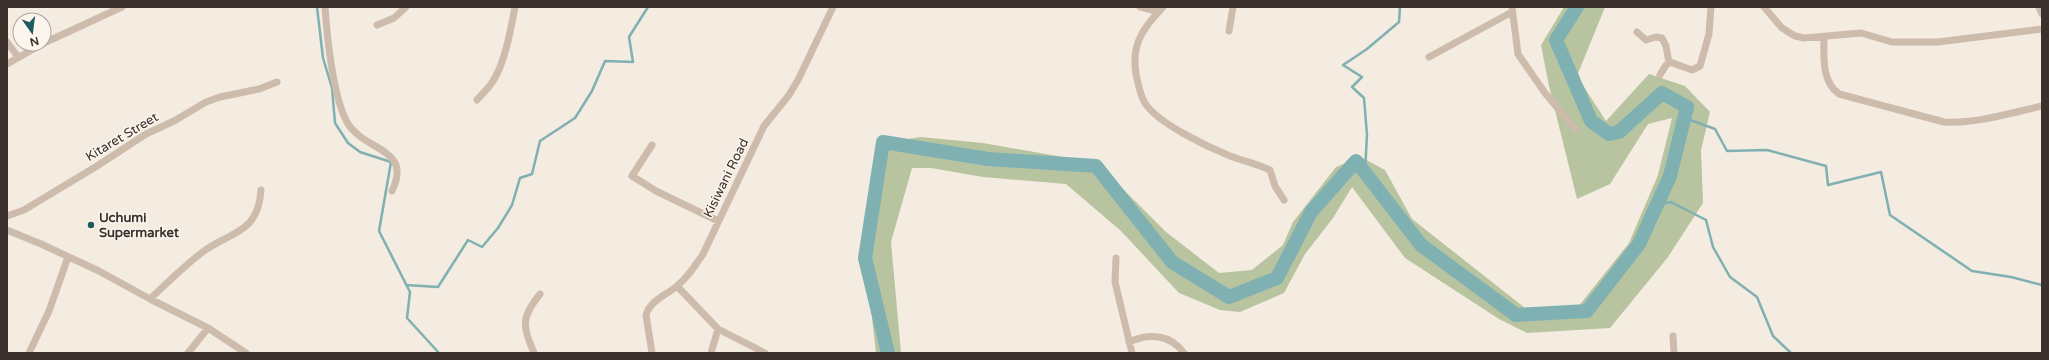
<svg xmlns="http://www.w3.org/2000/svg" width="2049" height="360" font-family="'Varela Round',sans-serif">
  <rect width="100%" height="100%" fill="#f4ebe1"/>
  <path fill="#b8c4a0" d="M1564,7H1605L1577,76L1606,121L1649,74L1685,86L1710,112L1701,150L1703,203L1668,257L1610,328L1527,333L1499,319L1405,258L1352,187L1333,218L1305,254L1284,293L1240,312L1220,310L1179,293L1121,231L1066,184L983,177L931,168H912L891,242L901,353H876L865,256L869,212L880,143L921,137L983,143L1097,163L1166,232L1219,273L1252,270L1283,245L1293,222L1336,167L1361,157L1385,170L1412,219L1525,308L1578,307L1629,243L1658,175L1672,118L1648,124L1610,184L1577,199L1549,86L1541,45Z"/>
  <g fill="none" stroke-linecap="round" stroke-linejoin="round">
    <path stroke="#7fb0b2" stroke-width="2.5" d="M317,7L323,58L332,88L335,123L348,143L360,152L391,162L379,231L410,292L407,318L439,353
      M1685,118L1715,129L1727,151L1767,150L1826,166L1828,185L1881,172L1890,215L1972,271L2011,277L2042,285
      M1365,172L1367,135L1364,98L1352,87L1362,77L1343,65L1367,49L1399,22L1400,7
      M1657,205L1671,202L1706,220L1713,247L1730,277L1757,297L1773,336L1791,353
      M406,285L438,287L468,240L482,247L498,228L512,205L520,178L532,174L540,141L575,118L592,91L605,61L633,62L629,37L648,7"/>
    <path stroke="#7fb0b2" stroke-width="14" d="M888,353L865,258L883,142L988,159L1096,166L1172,262L1229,297L1277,278L1311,212L1356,161L1421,245L1516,315L1587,311L1639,244L1670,176L1687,107L1662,93L1619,132L1609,134L1591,121L1556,40L1577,7"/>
    <path stroke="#cdbbac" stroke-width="7" d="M325,7C327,36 333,97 347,122C364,152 413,147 392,191
      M1140,7L1158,12
      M1163,7C1143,28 1131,44 1136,74C1138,84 1140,95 1145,103C1157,123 1208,147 1230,156C1243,161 1258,164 1270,170L1275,186L1284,200
      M1512,7L1518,54L1545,93L1575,129
      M1764,7L1782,28L1795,36L1804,38L1861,33L1892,42H1938L2042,29
      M2039,7L2042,14
      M377,25L394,18L406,7
      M1229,31L1233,7
      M1637,32L1646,40L1656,37L1662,38L1666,46L1669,63
      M1824,37C1824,56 1821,81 1839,94L1944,122C1976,124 2010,113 2042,106
      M7,42L18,57
      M44,43L122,7
      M1429,57L1512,12
      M7,64L42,44
      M1660,75L1666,65L1670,62L1692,70L1700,66L1709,34L1711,7
      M477,100C482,94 489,88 493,81C505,63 511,28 515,7
      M652,145L632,176L656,191L718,221
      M7,216L24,210L97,166L146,134L174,121L206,102L220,97L259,89L277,82
      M7,230L41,244L99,271L150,299L208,328L246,353
      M1116,258L1115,282L1132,353
      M677,286L718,329L765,353
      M150,299C166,284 182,268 200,254C228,231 258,236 261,190
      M1673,336L1674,353
      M1129,342C1149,333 1170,334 1184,353
      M29,353L49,311L68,257
      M188,353L208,328
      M534,353C523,326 520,319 540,294
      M652,353L646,315C650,300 667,295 677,286C688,277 695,266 703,254L764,126L789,95L798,80L833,7
      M711,353L718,329"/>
  </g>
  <circle fill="#1f5a5e" stroke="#fbf5ee" stroke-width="1.5" cx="91" cy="225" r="4"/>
  <g text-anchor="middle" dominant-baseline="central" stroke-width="3" stroke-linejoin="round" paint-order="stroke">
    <g font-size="13" fill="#3b302b" stroke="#fbf5ee">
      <text transform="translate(122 137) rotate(-31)">Kitaret Street</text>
      <text transform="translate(726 178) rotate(-64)">Kisiwani Road</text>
    </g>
    <g font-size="13" font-weight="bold" fill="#3b302b" stroke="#fbf5ee" text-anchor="start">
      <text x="99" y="218">Uchumi<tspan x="99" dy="15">Supermarket</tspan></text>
    </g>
  </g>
  <rect width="2049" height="360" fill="none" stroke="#3b302b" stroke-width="16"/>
  <g transform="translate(32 32) rotate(166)"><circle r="19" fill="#fbf5ee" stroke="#aea6a0"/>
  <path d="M0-3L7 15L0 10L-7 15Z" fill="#1f5a5e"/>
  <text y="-6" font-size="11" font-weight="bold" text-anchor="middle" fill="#3b302b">N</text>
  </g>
</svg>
